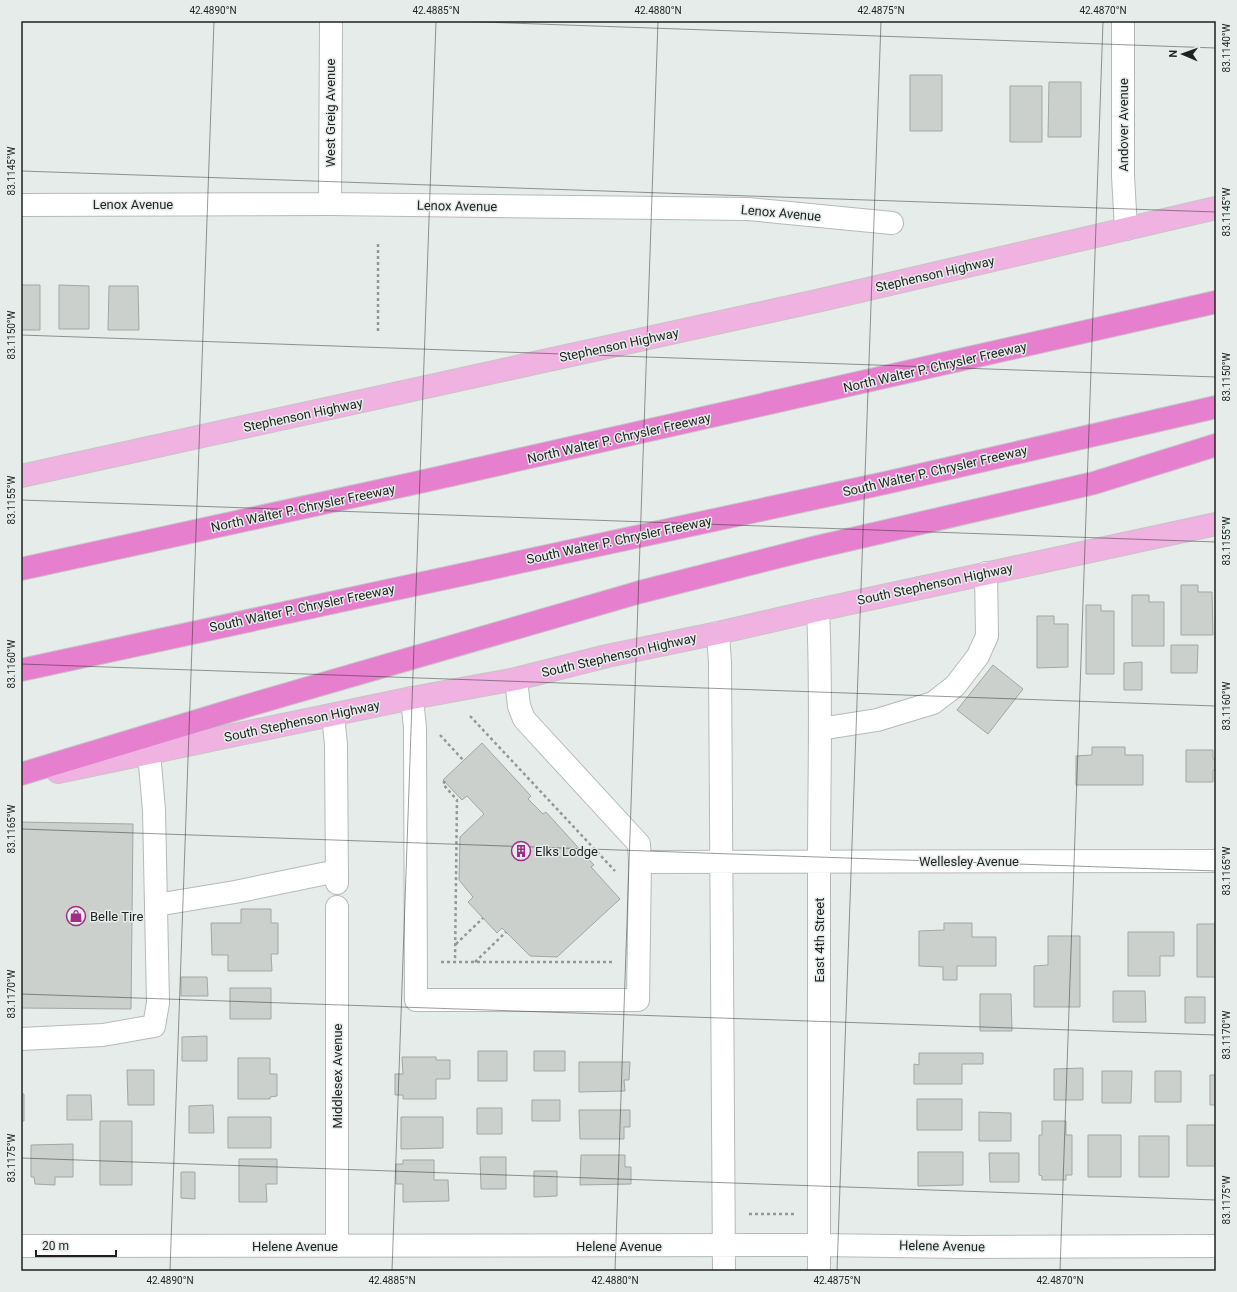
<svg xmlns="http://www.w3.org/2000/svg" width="1237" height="1292" font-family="Roboto,sans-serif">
  <rect width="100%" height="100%" fill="#e6ece9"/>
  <path fill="#cbd0cd" stroke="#a2a7a4" d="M910,75H942V131H910Z
    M1049,82H1081V137H1048Z
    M1010,86H1042V142H1010Z
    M21,285H40V330H21Z
    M59,285L89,286V329H59Z
    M109,286H138L139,330H108Z
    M1181,585H1198V592H1212L1213,635H1181Z
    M1132,595H1149V602H1164V646H1132Z
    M1086,605H1101V611H1114V674H1086Z
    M1037,616H1054V624H1068V667L1037,668Z
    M1171,645H1198L1197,673H1171Z
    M1142,662V690H1124V663Z
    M993,665L1023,689L988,734L957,710Z
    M482,743L531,796L528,799L543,814L546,812L594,865L591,867L620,899L557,957L530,956L502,928L497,933L468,902L473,897L459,880L460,837L484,814L467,796L462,800L443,780Z
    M1092,747H1125V755H1143V785H1076V756L1092,755Z
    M1186,750H1213V759H1216V770H1213V782H1186Z
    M21,822L133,824L131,1009L21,1008Z
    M241,909H271V923H278V954H271L272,971H228V955H212L211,923H241Z
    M944,923H972V937H996V966H957V980H943V967L919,966V931L944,930Z
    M1197,924H1215L1216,977H1197Z
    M1128,932H1174V956H1160V976H1128Z
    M1048,936H1080V1007H1034V966L1048,965Z
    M181,977H207L208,996H181Z
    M230,988H271V1019H230Z
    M1113,991H1145L1146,1022H1113Z
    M980,994H1011L1012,1031H980Z
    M1185,997H1205V1023H1185Z
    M207,1036V1061H182V1037Z
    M478,1051H507V1081H478Z
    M534,1051H565V1071H534Z
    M919,1053H983V1064H962V1084H914V1064L919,1065Z
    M402,1057H436V1060H450V1079H436V1099H403V1095H395V1074H403Z
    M238,1058H270V1074H277V1096L270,1097V1099H238Z
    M579,1062H630L629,1080H624L625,1091L579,1092Z
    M1083,1068V1100H1054V1069Z
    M127,1070H154V1105H128Z
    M1102,1071H1132L1131,1103H1102Z
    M1155,1071H1181V1102H1155Z
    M1210,1075H1216V1105H1210Z
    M21,1094H24V1121H21Z
    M67,1095H91L92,1120H67Z
    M917,1099H962V1130H917Z
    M532,1100H560V1121H532Z
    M213,1105L214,1133H189V1106Z
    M477,1108H502V1134H477Z
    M579,1110H630V1127H624V1139H580Z
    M979,1112L1011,1113V1141H979Z
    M228,1117H271V1148H228Z
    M401,1117H443V1148L401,1149Z
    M100,1121H132V1185H100Z
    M1042,1121H1066V1135H1072V1175H1066V1180H1042V1176L1039,1175V1135H1042Z
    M1187,1125H1216V1166H1187Z
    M1088,1135H1121V1177H1088Z
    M1139,1136H1169V1177H1139Z
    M73,1144V1177H55V1185L35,1184L34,1177H31V1145Z
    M918,1152H963V1185L918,1186Z
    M989,1153H1019V1182H990Z
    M581,1155H625V1167H631V1184L580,1185Z
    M480,1157H506V1189H481Z
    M239,1159H277V1184H266L267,1202H239Z
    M403,1160H434V1180H448L449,1201L403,1202V1184H396V1164H403Z
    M534,1171H557V1196L534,1197Z
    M181,1172H195V1199L181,1198Z"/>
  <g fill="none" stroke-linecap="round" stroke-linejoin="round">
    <g stroke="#b5bab7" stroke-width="24">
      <path id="minor" d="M1123,21V176L1126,229
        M330,204L331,21
        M21,205L330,204L748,209L892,223
        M818,610C822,694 819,778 819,862C818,999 818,1135 819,1271
        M718,633L720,663L724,1271
        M516,679L519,706L524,719L639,844L640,862L1216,861
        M412,698L415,728L416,1000H638L640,862
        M333,715L336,745L337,883
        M820,729L877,720L933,703L955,686L978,656L987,636L986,573
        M156,905L235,892L337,871
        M337,907V1246
        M21,1039L103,1035L154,1026L158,1003L154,810L149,753
        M21,1246L819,1245L963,1247L1216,1246"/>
    </g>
    <g stroke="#c5c5c5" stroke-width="24">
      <path id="major" d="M21,476L821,300L1216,208
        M58,772L412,698L516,679L607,656L718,633L818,610L1216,524"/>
    </g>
    <g stroke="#c5c5c5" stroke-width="24">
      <path id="highway" d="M21,569C420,483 818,394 1216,302
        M21,670L885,483L1216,407
        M21,774L243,707L640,592L813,548L1094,483L1216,445"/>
    </g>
    <path stroke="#939896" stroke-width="2.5" stroke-dasharray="3 3" stroke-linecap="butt" d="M378,331V241
      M470,716L615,871
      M440,735L464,761
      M445,781L443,784L457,800L455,962
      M456,944L483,918
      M441,962H614
      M475,962L506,932
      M749,1214H794"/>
    <use href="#minor" stroke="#fff" stroke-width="22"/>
    <use href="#major" stroke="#f0b2e1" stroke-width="22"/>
    <use href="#highway" stroke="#e67fcd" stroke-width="22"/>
  </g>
  <path fill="none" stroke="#1f2120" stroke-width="1" stroke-opacity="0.45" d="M453,21L1216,48M21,171L1216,212M21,335L1216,377M21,500L1216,542M21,664L1216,706M21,829L1216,871M21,994L1216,1035M21,1158L1216,1200M170,1271L214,21M392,1271L436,21M615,1271L658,21M837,1271L881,21M1060,1271L1103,21"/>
  <defs>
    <g id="building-ring" transform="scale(1)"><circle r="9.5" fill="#e6ece9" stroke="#9f2d89" stroke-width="1.5"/><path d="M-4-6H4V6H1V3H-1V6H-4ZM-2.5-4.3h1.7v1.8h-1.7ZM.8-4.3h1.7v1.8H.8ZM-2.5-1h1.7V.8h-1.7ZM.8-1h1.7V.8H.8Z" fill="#9f2d89"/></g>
    <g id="shop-ring" transform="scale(1)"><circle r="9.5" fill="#e6ece9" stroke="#9f2d89" stroke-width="1.5"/><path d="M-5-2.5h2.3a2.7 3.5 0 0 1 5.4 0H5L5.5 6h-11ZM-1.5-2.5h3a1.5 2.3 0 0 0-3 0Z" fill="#9f2d89"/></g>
  </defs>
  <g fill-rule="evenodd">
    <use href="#building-ring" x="521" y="851"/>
    <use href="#shop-ring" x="76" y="916"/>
  </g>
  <g text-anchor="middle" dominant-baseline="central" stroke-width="3" stroke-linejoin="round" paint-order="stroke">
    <g font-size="13" fill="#1f2120" stroke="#e6ece9">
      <text transform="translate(330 113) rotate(-90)">West Greig Avenue</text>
      <text transform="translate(1123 125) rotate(-90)">Andover Avenue</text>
      <text x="133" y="204">Lenox Avenue</text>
      <text transform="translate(457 206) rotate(1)">Lenox Avenue</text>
      <text transform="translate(781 213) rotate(5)">Lenox Avenue</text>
      <text transform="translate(935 274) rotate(-13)">Stephenson Highway</text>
      <text transform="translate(619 345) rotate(-12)">Stephenson Highway</text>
      <text transform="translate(935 367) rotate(-13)">North Walter P. Chrysler Freeway</text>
      <text transform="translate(303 415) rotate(-12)">Stephenson Highway</text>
      <text transform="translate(619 438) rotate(-13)">North Walter P. Chrysler Freeway</text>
      <text transform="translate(935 471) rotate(-13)">South Walter P. Chrysler Freeway</text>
      <text transform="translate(303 508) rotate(-12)">North Walter P. Chrysler Freeway</text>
      <text transform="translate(619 540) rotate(-12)">South Walter P. Chrysler Freeway</text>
      <text transform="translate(935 584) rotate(-12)">South Stephenson Highway</text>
      <text transform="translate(302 608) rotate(-12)">South Walter P. Chrysler Freeway</text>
      <text transform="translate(619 655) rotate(-13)">South Stephenson Highway</text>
      <text transform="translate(302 721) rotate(-12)">South Stephenson Highway</text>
      <text x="969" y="861">Wellesley Avenue</text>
      <text transform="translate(819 940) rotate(-90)">East 4th Street</text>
      <text transform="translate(337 1076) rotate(-90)">Middlesex Avenue</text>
      <text x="295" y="1246">Helene Avenue</text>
      <text x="619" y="1246">Helene Avenue</text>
      <text transform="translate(942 1246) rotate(1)">Helene Avenue</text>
    </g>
    <g font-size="13" fill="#1f2120" stroke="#e6ece9" text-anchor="start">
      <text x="535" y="851">Elks Lodge</text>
      <text x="90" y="916">Belle Tire</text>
    </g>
  </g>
  <rect width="1237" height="1292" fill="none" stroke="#e6ece9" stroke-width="44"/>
  <g transform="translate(1183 54) rotate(272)" stroke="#e6ece9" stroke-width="3" paint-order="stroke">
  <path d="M0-3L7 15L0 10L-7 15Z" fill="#1f2120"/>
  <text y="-6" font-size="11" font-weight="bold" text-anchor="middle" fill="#1f2120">N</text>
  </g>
  <path d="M36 1250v6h80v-6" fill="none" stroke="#1f2120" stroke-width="2"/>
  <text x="42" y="1250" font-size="12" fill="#1f2120" stroke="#e6ece9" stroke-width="3" paint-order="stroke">20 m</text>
  <rect x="22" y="22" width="1193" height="1248" fill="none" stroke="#1f2120" stroke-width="1.5"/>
  <g font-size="10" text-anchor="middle" fill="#1f2120">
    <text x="213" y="14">42.4890°N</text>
    <text x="436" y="14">42.4885°N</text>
    <text x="658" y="14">42.4880°N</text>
    <text x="881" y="14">42.4875°N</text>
    <text x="1103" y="14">42.4870°N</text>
    <text transform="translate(1226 48) rotate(-90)" y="4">83.1140°W</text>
    <text transform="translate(11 171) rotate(-90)" y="4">83.1145°W</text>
    <text transform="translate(1226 212) rotate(-90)" y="4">83.1145°W</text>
    <text transform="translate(11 335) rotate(-90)" y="4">83.1150°W</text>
    <text transform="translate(1226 377) rotate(-90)" y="4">83.1150°W</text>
    <text transform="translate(11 500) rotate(-90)" y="4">83.1155°W</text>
    <text transform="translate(1226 541) rotate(-90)" y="4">83.1155°W</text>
    <text transform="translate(11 664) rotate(-90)" y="4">83.1160°W</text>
    <text transform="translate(1226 706) rotate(-90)" y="4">83.1160°W</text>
    <text transform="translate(11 829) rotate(-90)" y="4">83.1165°W</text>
    <text transform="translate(1226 871) rotate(-90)" y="4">83.1165°W</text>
    <text transform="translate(11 994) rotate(-90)" y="4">83.1170°W</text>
    <text transform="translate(1226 1035) rotate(-90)" y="4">83.1170°W</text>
    <text transform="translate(11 1158) rotate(-90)" y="4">83.1175°W</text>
    <text transform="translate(1226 1200) rotate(-90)" y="4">83.1175°W</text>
    <text x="170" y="1284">42.4890°N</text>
    <text x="392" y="1284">42.4885°N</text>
    <text x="615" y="1284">42.4880°N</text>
    <text x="837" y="1284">42.4875°N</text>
    <text x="1060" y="1284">42.4870°N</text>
  </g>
</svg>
